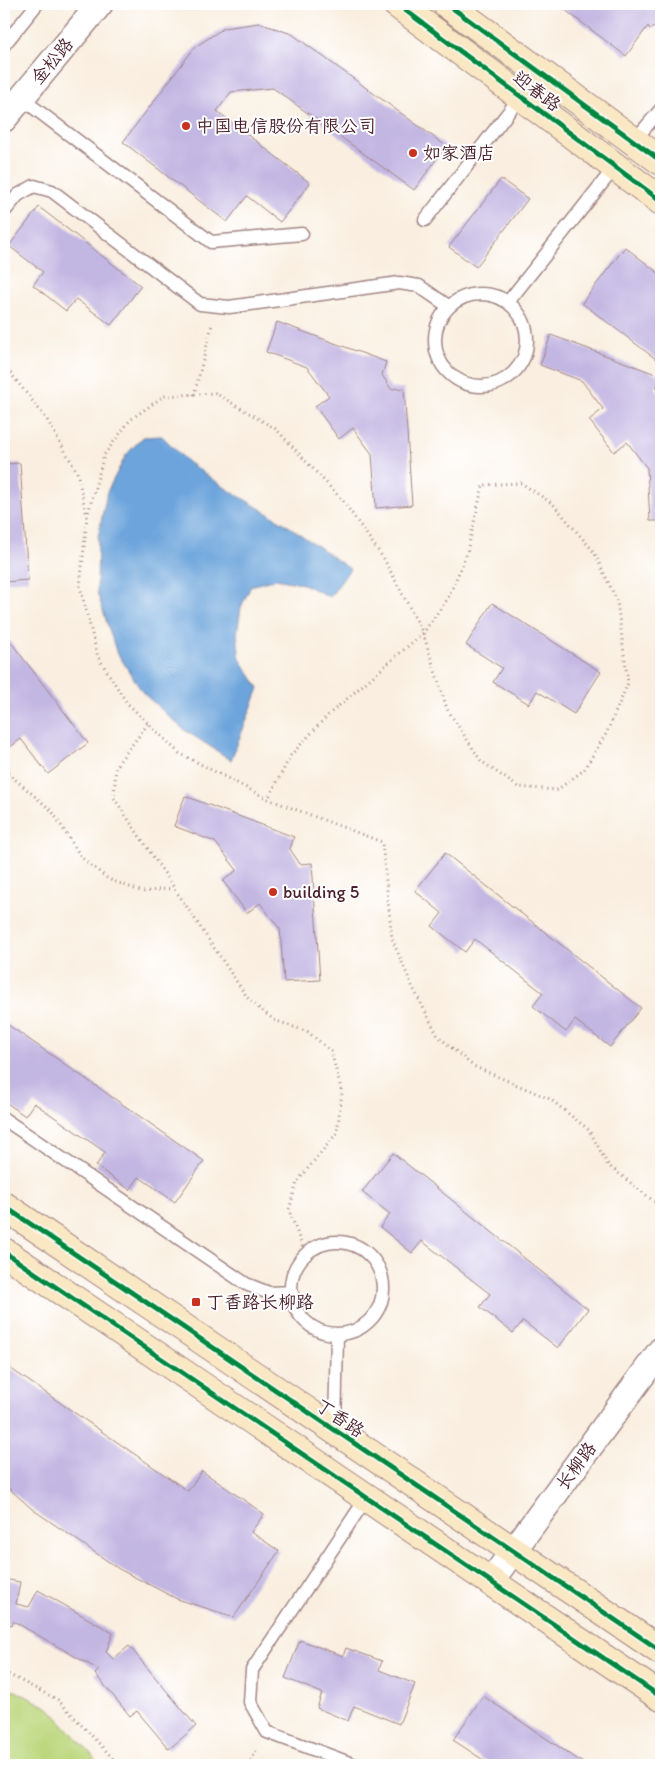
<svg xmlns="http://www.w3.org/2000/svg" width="665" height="1769" font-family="Itim,'LXGW WenKai TC',sans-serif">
  <rect width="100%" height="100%" fill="#fff"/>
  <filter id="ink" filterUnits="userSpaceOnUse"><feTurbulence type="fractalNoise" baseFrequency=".02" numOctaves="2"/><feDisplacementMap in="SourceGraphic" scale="10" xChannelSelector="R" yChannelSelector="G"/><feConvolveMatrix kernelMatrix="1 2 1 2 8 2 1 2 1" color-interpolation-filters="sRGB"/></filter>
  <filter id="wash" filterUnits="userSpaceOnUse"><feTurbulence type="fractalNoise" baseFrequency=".0096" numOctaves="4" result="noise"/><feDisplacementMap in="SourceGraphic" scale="20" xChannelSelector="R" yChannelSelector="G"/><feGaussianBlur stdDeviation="1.12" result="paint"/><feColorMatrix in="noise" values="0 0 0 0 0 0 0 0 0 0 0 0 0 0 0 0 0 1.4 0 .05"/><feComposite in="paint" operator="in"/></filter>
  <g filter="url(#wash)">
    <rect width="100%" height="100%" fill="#f9eedf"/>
    <path fill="#bcd77d" stroke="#837b54" d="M4,1685L49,1708L101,1765H4Z"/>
    <path fill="#6ca4db" stroke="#5b6283" d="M162,436L189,463L227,489L284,523L350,569L330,597L303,584L275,579L251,586L241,607L237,635L240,659L259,688L231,760L183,729L143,693L116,651L97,592L98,537L107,492L126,455L143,437Z"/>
    <g id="blocks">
      <path fill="#c2b6e2" d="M557,4H661V24L650,29L648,26L626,56Z
        M259,23L292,34L446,146L414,190L273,88L231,92L217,111L310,183L280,222L247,196L227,222L123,142L195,47L224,28Z
        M501,179L528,199L476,267L449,247Z
        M39,207L141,286L111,325L76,299L66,311L33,285L43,272L9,246Z
        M625,247L661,275V363L582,303Z
        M277,322L386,362L382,375L391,389L404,388L412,505L376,508L372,454L353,428L339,439L315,406L329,396L307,367L266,352Z
        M551,335L661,376L656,388L661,397V521H650L647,468L627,442L614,452L589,420L603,409L582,381L540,365Z
        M4,460L6,464L20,463L28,580L4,582Z
        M492,603L601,672L574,714L537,691L529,704L493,682L502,668L466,645Z
        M10,641L88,743L48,774L21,739L9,748L4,742V645Z
        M185,796L294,837L290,849L300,864L312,863L320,980L284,982L280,929L260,903L247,913L223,881L237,870L215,842L174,826Z
        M445,853L641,1008L610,1047L575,1020L566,1032L533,1006L543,993L475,939L465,952L432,926L442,913L415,891Z
        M4,1022L204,1161L175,1202L139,1177L130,1190L96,1166L105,1152L34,1103L25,1116L4,1101Z
        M393,1153L588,1309L558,1348L523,1321L513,1333L480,1307L490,1294L422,1241L412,1253L380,1227L390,1214L362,1192Z
        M4,1364L188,1491L202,1471L264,1514L251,1532L279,1551L234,1617L177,1599L119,1569L32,1509L4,1484Z
        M4,1579L20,1582L16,1604L29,1607L38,1590L113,1633L106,1652L113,1659L129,1646L196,1726L169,1749L137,1711L130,1716L95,1674L99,1670L13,1621L12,1625L4,1623Z
        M300,1640L343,1656L346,1648L382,1661L379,1670L415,1684L399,1724L354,1706L348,1721L317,1708L322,1693L285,1678Z
        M483,1696L586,1765H491L453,1740Z"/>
    </g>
  </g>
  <g filter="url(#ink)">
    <use href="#blocks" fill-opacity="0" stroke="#a28685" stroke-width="1"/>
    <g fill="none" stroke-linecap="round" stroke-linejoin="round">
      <g stroke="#a28685" stroke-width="15">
        <path id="lane" d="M4,45L37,4
          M21,98L211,242L302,234
          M634,141L661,109
          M4,212L18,195L34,186L52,191L200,304L229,307L399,283L419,286L448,306
          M425,220L521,96
          M435 340a46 46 0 1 1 92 0a46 46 0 1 1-92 0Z
          M508,302L615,167
          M4,1119L246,1284L269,1293L292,1292
          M291 1288a46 46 0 1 1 92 0a46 46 0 1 1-92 0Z
          M335,1430L337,1335
          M355,1765L267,1732L250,1702L252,1670L367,1497"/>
      </g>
      <g stroke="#a28685" stroke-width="28">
        <path id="street" d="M4,119L100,4
          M491,1581L661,1350"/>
      </g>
      <g stroke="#a28685" stroke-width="30">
        <path id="secondary" d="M397,4L661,201
          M447,4L661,161
          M4,1206L661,1651
          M4,1252L661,1697"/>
      </g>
      <path stroke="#a28685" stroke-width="3" stroke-dasharray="1 4" stroke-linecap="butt" d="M4,365L46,418L77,472L87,517L80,587L98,657L127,703L179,753L268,799L382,842L392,939L413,988L438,1036L473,1066L550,1099L589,1130L608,1165L661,1207
        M194,395L212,325
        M87,517L104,455L130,420L164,396L215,393L276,429L343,501L384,559L423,633L447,709L481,761L518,787L557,790L584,770L607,732L628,683L617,601L594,552L553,504L521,483L483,485L466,556L448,598L423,633L327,716L291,755L268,799
        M148,724L116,766L114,798L249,1000L274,1020L308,1032L331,1051L342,1092L337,1133L297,1182L289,1210L305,1254
        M4,770L52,811L81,857L108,879L143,892L173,888
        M4,1672L58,1700L119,1765
        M248,1765L258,1748"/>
      <use href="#lane" stroke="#fff" stroke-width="12"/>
      <use href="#street" stroke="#fff" stroke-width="25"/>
      <use href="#secondary" stroke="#fae7c3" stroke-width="28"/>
      <g stroke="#fff" stroke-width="8">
        <path id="cycleway" d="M397,4L661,201
          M447,4L661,161
          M4,1206L661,1651
          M4,1252L661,1697"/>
      </g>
      <use href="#cycleway" stroke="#00873e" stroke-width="5"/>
    </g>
  </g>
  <g fill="#c8321e" stroke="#fff" stroke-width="2">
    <circle cx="186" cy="126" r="5"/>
    <circle cx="413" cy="153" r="5"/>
    <circle cx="273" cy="892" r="5"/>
    <rect x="191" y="1297" width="10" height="10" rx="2.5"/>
  </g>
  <g text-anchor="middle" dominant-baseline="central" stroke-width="4" stroke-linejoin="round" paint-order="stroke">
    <g font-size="18" fill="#4a1f2b" stroke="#fff">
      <text transform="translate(52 61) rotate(-50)">金松路</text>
      <text transform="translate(537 91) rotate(37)">迎春路</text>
      <text transform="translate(340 1418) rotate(34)">丁香路</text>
      <text transform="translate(576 1466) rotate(-54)">长柳路</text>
    </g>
    <g font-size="18" fill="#4a1f2b" stroke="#fff" text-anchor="start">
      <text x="196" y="126">中国电信股份有限公司</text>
      <text x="423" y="153">如家酒店</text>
      <text x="283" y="892">building 5</text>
      <text x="206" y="1302">丁香路长柳路</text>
    </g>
  </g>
  <rect width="665" height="1769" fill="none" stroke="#fff" stroke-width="20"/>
</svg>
